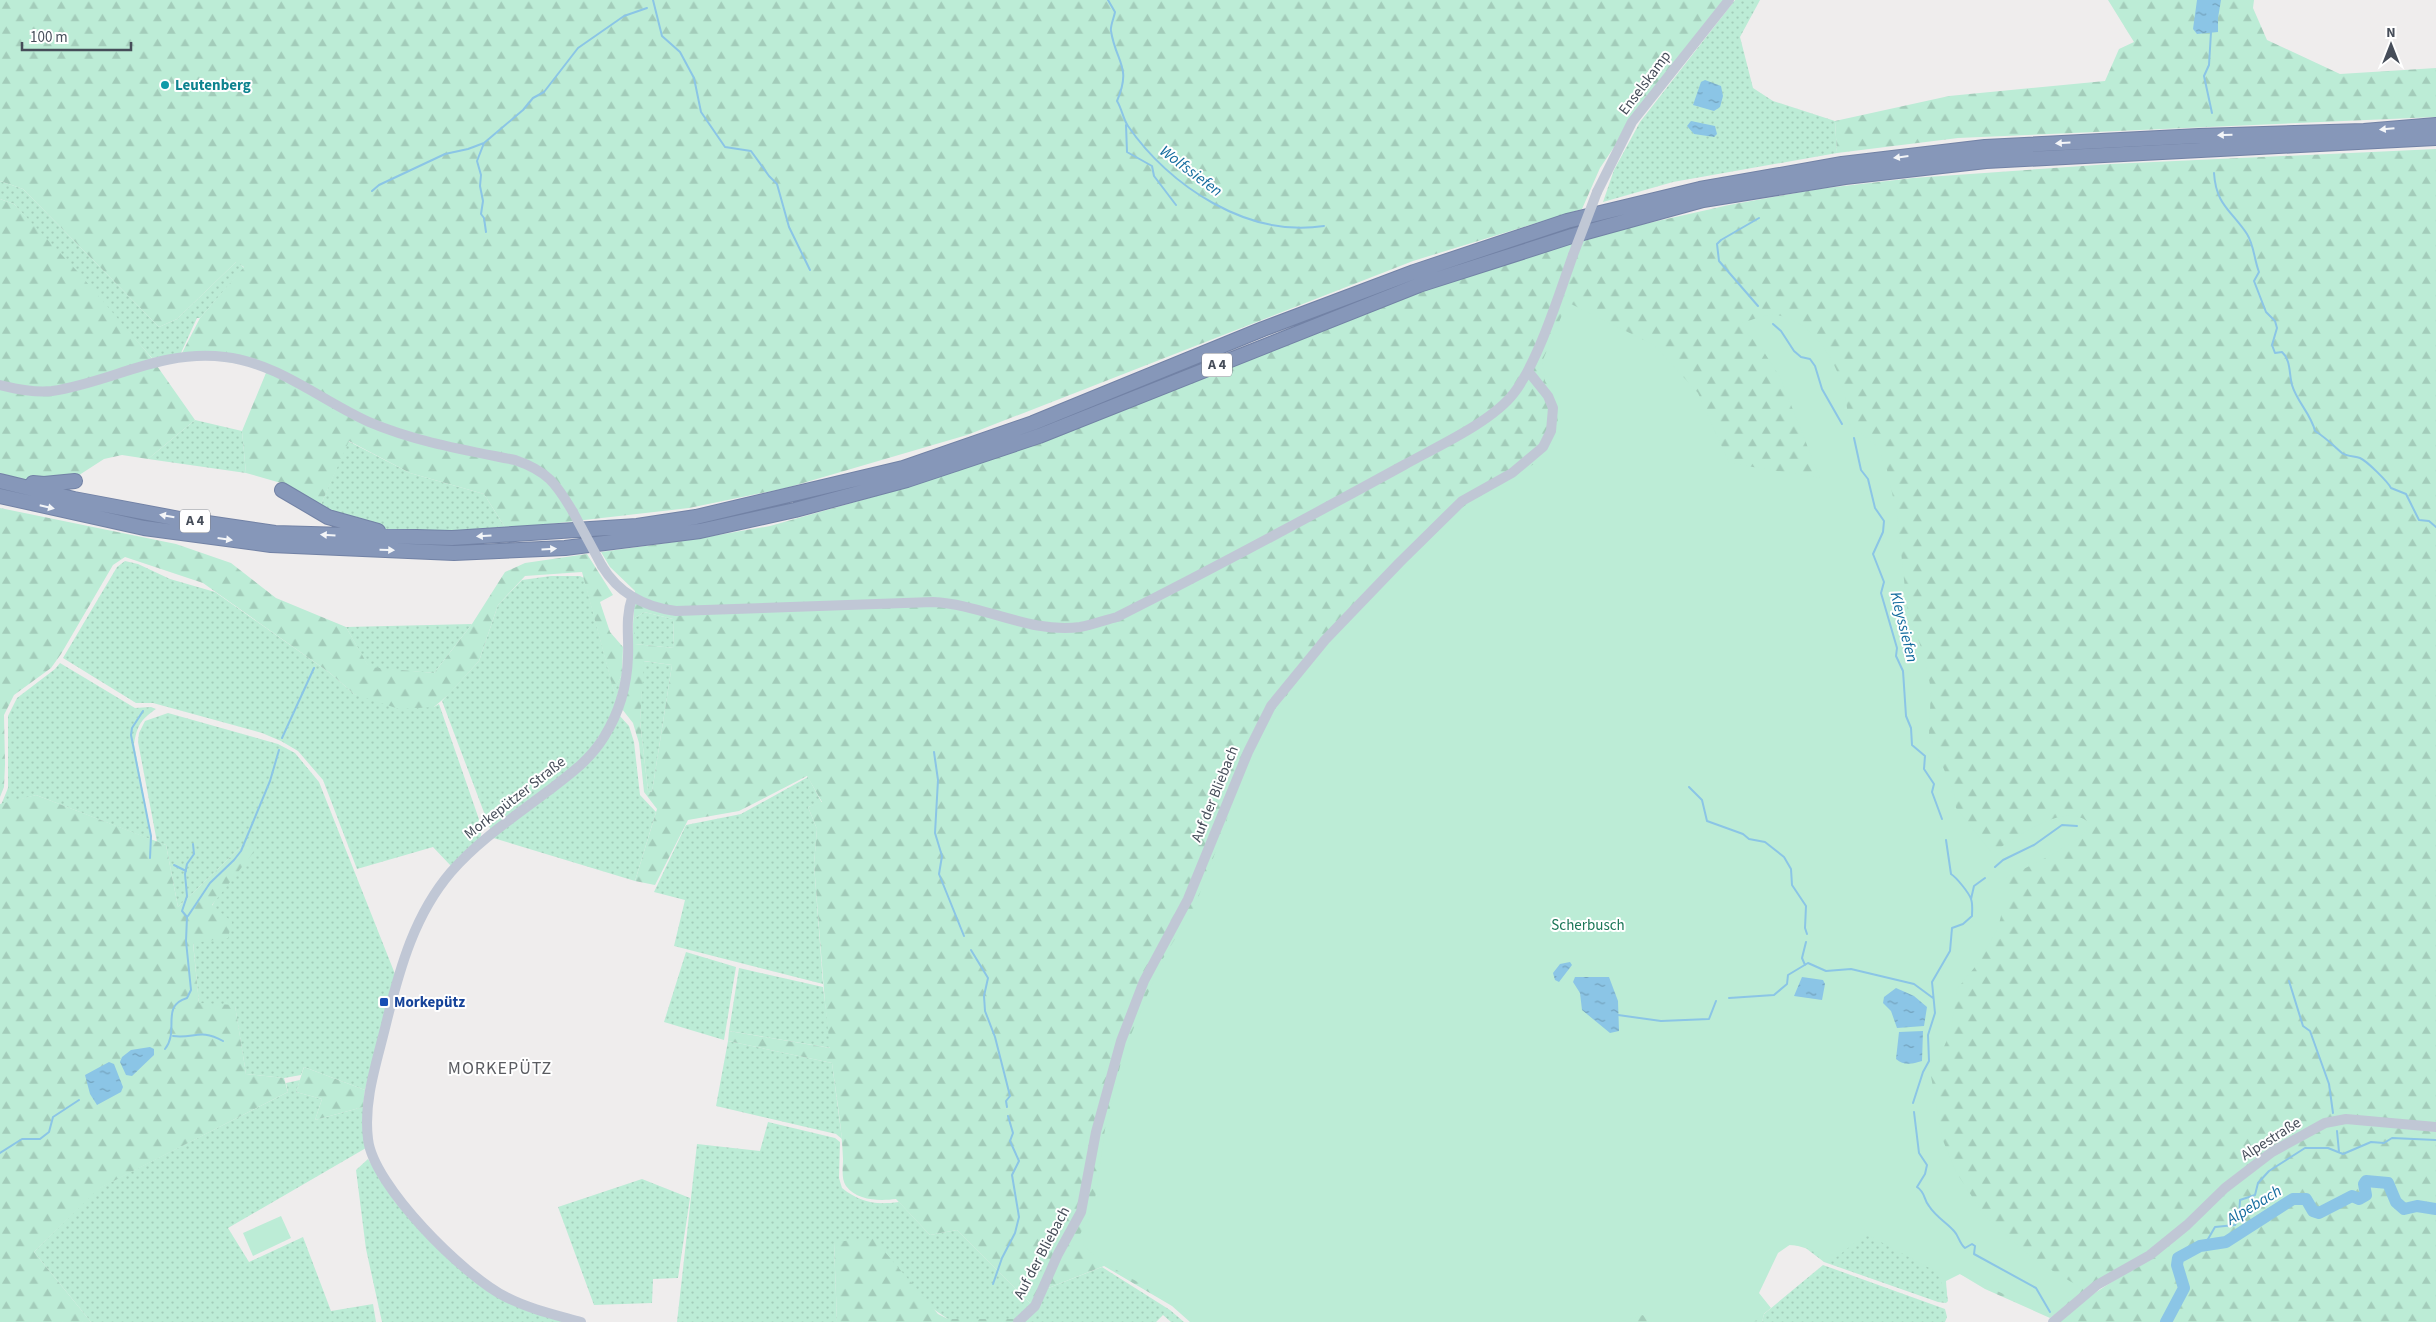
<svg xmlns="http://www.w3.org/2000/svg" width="2436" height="1322" font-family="'Source Sans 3',sans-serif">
  <defs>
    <pattern id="grass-dots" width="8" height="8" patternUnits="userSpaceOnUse" patternTransform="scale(1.25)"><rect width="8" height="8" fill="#bcecd6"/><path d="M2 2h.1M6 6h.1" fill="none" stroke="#a3ccba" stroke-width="1.8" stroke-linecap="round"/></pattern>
    <pattern id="forest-firs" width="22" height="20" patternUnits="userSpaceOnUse" patternTransform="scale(1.25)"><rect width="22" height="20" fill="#bcecd6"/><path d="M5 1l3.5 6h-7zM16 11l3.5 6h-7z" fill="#a3ccba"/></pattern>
    <pattern id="water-ripples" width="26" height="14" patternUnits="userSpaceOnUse" patternTransform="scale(1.25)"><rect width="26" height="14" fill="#8bc5e6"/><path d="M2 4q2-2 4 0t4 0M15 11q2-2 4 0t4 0" fill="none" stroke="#73a2bd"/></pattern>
  </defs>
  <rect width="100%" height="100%" fill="#efeded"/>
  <path fill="url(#grass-dots)" d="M1735,0H1760L1740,37L1753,88L1773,101L1835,121L1837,153L1673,182L1603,202L1614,170L1640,122Z
    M0,181L23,189L159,327L177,319L237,261L244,268L200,318H197L180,355L152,358L14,204L0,199Z
    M195,420L242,431L246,473L148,459Z
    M348,441L410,473L484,494L506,529L450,531L381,529L319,509Z
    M125,561L138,564L170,579L215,592L330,673L354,694L434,707L439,704L482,828L480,841L451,866L433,847L357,869L323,780L298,751L281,741L262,733L153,703H136L63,658L117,567Z
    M551,576H580L584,578L614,691L622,674C618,695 613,717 602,736C581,772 524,806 491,831L442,701L479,661L498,605L522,580Z
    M644,612L673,619L674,648L635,644V618Z
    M472,624L434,673L369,668L346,627Z
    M643,661L672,665L652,792L648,791L640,721Z
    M60,663L135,708L151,707L156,709C141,719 137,726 134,744L152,840L36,795L1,805L8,788V716L17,698L55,669Z
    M168,713L278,744L295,753L319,782L395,974L365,1090L304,1067L301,1075L284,1078L246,1074L235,1006L199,1004L193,942L246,842L178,907L166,845L157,842L138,742L139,733L145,721Z
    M619,715L629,726L634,742L640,795L656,812L635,881L490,837L587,764Z
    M808,777L822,803L808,807L817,829L814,864L823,984L674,946L685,900L654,892L686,825L741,814Z
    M686,952L736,967L724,1040L664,1022Z
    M739,968L823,987L831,1048L729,1031Z
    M728,1041L832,1063L842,1139L836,1134L716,1106Z
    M300,1080L296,1092L322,1099L315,1120L363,1107L366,1148L228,1228L249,1262L303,1237L331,1311L373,1304L376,1322H91L34,1252L97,1189L288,1092L286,1083Z
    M768,1122L835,1138L840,1142L839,1178L842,1188C861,1203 876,1205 899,1202L930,1235L957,1230L1031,1304L1017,1319H948L834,1242L837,1322H677L697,1144L760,1151Z
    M368,1159L395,1202L427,1237L479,1285L567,1322H382L366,1249L356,1170Z
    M642,1179L690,1198L678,1278L653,1279L652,1303L594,1305L558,1207Z
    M1839,1218L1928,1259L1945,1281L1948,1301L1946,1303L1938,1302L1824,1262L1803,1246L1776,1244Z
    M1823,1265L1945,1309L1947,1317L1945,1322H1762L1764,1314Z
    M1102,1267L1170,1310L1184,1322H1171L1163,1315L1156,1322H1022L1046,1289Z"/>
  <path fill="url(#forest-firs)" fill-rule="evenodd" d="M0,0H1725L1631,122L1600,168L1582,209L1413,261L967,435L786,488L689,508L506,529L484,494L410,473L349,441L319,509L281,483L246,473L242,431L268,368L181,355L200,318L244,267L236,262L177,319L159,327L23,189L0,181Z
    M2108,0H2254L2253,8L2267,40L2340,74L2436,68V117L1958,138L1837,153L1835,121L1949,96L2105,81L2119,49L2134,42Z
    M2436,149V1124L2346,1116L2271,1148L2149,1253L2096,1283L2050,1318L1985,1289L1960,1274L1862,1227H1751L1756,1297L1764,1314L1762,1322H1190L1172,1306L1104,1266L1046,1289L1031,1304L957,1230L930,1235L896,1199C880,1201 857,1201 846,1186C841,1179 843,1167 843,1159C842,1127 836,1095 832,1063L728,1041L729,1031L830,1048L825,1003L814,864L817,829L808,807L822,802L807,776L739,811L688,820L655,885L635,881L657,809L644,792L639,743L633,723L622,709L632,640L635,591L610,567L601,552L689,540L770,526L908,487L1042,441L1420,290L1573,240L1729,205L1818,189L1913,178L2111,164ZM644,612L673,619L674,648L635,644V618ZM644,661L672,665L652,792L648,791L640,721Z
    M0,199L14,204L77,271L150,356L195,420L148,459L122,455L104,459L73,479L34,483L0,473Z
    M0,508L176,544L231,563L276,598L346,627L369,667L434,673L472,624L505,572L525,563L587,554L613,595L600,602L610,632L623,647L622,674L614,692L582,572L525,576L498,605L479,661L448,695L434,707L399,709L354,694L330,673L203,583L125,557L113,565L61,654L51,668L14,695L4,715L5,764L4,787L0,797Z
    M36,795L166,845L178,907L247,841L257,848L212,905L232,922L228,938L193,943L199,1003L235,1005L246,1074L284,1078L288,1092L98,1189L34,1252L91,1322H0V804Z
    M304,1067L365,1090L363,1107L315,1120L322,1099L296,1092Z
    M2345,1122L2436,1129V1322H2056C2079,1301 2106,1287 2131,1269C2190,1225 2273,1134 2345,1122Z
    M873,1238L938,1314L948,1319H1017L1022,1322H837L834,1242Z"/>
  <path fill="#bcecd6" d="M1571,304L1654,345L1698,393L1729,463L1820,478L1780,377L1762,349L1740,326L1739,323C1752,321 1764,313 1777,315C1822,323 1849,382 1848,423L1877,446L1887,470L1897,515L1907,607L1924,656L1931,689L1929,734L1954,793L1956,808L1992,853C2013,840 2067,798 2090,824C2087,841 2022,869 2005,878V900L1998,928L1979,962L1957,989L1951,1031L1931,1076L1942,1138L1956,1172L1984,1215L2033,1259L2078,1286L2049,1315L1960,1274L1946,1281L1947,1295L1937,1273L1931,1269L1866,1234L1829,1263L1812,1250L1791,1244L1778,1253L1759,1293L1771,1308L1754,1322H1649L1643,1315L1619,1322H1195C1166,1288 1101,1272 1078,1238L1092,1212L1095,1199L1105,1129L1123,1054L1161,962L1195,906L1226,824L1232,797L1262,732L1296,682L1354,614L1461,508L1534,464L1553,442L1558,424L1557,413L1551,391L1545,381L1542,362L1565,308Z
    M281,1216L291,1238L253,1256L243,1233Z"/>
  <path fill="url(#water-ripples)" d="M2197,0H2221L2218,18V32L2197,34L2193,29Z
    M1705,80L1721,86L1723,96L1720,107L1714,111L1693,105L1701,82Z
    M1691,121L1715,126L1717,134L1714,137L1694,134L1687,126Z
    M1570,962L1572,965L1559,982L1555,980L1553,973L1560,964Z
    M1575,977H1609L1618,1001L1619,1031L1610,1033L1582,1010L1580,993L1573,982Z
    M1802,977L1823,980L1825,984L1822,1000L1794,996Z
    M1896,988L1914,996L1927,1007L1924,1026L1897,1028L1891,1011L1883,1003L1884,997Z
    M1923,1031L1922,1061C1912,1064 1904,1066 1896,1059L1899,1032Z
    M150,1047L154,1049V1055L132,1076L126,1075L120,1062L122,1057L131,1050Z
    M109,1062L114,1064L123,1087L121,1092L97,1105L90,1094L85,1075Z"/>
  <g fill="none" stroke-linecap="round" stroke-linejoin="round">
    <path stroke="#8bc5e6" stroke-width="2" d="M653,0L662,36L680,52L694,78L701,112L725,147L751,151L769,176L777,184L789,227L810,270
      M1108,0L1115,12C1114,18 1110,26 1111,31C1116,63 1132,66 1117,101C1122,109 1123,119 1128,126C1169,186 1248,238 1324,226
      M2211,32L2209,65L2204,76L2212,113
      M1126,125L1127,152L1152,166L1154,176L1176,205
      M484,143L477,161L481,175L480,186L483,201L481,214L484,218L486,232
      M2214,173C2216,205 2231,210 2247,234C2254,245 2254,259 2259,272L2254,281L2266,312L2275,321L2277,328L2272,345L2275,353L2282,352C2291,360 2289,374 2292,385C2297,402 2311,414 2315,431C2325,437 2333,445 2342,453C2348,457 2355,456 2360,458C2367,461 2388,482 2391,488L2406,494L2419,520L2429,521L2436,527
      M372,191L379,185L445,154L468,149L484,143L523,110L533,98L544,92L578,48L624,16L647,8
      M1758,306L1719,261L1717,244L1721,240L1759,218
      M1773,324L1781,331L1794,351L1801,357L1810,359L1815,366L1822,389L1842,424
      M1854,438L1861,470L1868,479L1875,508L1884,521L1883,532L1873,554L1884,582L1881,593L1897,648L1896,656L1903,671L1906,716L1911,728L1912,745L1925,756L1924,769L1934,784L1932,792L1942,819
      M143,711L132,728L131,735L151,836L150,858
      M282,738L314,668
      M934,752L938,780L935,833L942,856L939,874L964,936
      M1689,787L1702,800L1707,821L1743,834L1749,839L1765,842L1784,857L1791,869L1792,885L1806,906L1805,928L1807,934
      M174,865L186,871
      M1995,867L2003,860L2034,845L2062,825L2077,826
      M1971,899L1974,886L1985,878
      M188,916L210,883L234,860L241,851L270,781L279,750
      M971,950L988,978L984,996L985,1011L995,1037L1010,1096L1006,1101L1007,1107
      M1805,965L1802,958L1806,942
      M2289,981L2303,1026L2310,1031L2329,1084L2333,1113
      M1729,998L1774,995L1787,984L1788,975L1808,963L1826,971L1851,969L1914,984L1933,998
      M1618,1015L1661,1021L1709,1019L1716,1001
      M173,1036C194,1039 200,1028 223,1041
      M165,1049C180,1030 160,1006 187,998L191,990L186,941L187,917L182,911L187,896L185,874L187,864L194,854L193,844
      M1913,1103L1923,1072L1929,1061L1928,1035L1935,1013L1932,982L1950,951L1952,928L1963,924L1972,916C1972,911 1973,904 1971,899C1969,893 1957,878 1951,874L1946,840
      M1914,1112L1919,1153L1927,1165L1925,1174L1917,1187C1926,1193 1923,1199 1929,1206C1936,1217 1946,1222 1954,1231C1959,1236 1959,1243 1965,1248L1972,1244L1975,1246L1974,1254L2036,1288L2050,1312
      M2337,1131L2339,1152
      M0,1153L22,1139H40L49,1132L53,1117L79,1100
      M2204,1246L2215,1227L2235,1225L2239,1216L2240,1200L2255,1195L2258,1183L2269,1171L2305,1148H2328L2343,1154L2371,1142L2384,1143L2392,1138L2436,1140
      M993,1284L1002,1258L1015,1233L1019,1217L1012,1175L1019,1161L1010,1141L1013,1133L1008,1116"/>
    <path stroke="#8bc5e6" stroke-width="12" d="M2166,1322L2184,1288L2177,1265L2178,1258L2200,1246L2226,1242L2293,1199H2306L2313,1211L2319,1213L2352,1196L2359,1199L2366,1195L2364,1184L2366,1181L2388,1183L2396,1202L2404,1209L2417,1206L2436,1209"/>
    <g stroke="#7282a5" stroke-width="16">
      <path id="highway" d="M0,481L74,499L180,519L275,533L452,538L637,526L696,517L903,468L1033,423L1263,329L1414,272L1567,221L1700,189L1842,164L1985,147L2199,136L2364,131L2436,125
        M33,483L44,484L75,481
        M282,490L328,517L378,531
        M0,496L144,528L271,545L454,553L565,548L700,531L795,510L907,480L1039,436L1419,285L1572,236L1703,200L1845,177L1986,161L2436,138"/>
    </g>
    <path stroke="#c0c7d5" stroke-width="10" d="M1597,192L1632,122L1729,0
      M0,385C17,389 35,393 52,391C112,382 161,349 225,357C278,363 322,401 369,422C416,442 465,450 515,460C547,471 556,483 573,512
      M602,566C619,594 644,607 676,611L933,602C982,604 1030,634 1080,627C1092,625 1105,620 1117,617C1213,569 1309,517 1404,465C1436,447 1492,422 1514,393C1539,360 1559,294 1573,255
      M581,1322C556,1315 529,1309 506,1297C464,1276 373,1186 368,1139C363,1099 378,1059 387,1020C400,967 415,914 451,872C479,840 514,817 548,791C569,775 590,760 604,737C619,713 627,686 628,657C629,636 625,618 632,598
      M1018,1322L1035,1306L1058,1254L1081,1212L1096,1132L1121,1041L1144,981L1188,899L1248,752L1271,706L1325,640L1400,562L1462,501L1512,473L1543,447L1551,431L1553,408L1548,396L1528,371
      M2053,1322L2097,1285L2150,1255L2187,1225L2225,1188L2272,1152L2325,1123L2346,1119L2436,1127"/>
    <use href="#highway" stroke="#8697b9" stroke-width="14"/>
    <path stroke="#c0c7d5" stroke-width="10" d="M1573,255L1597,192
      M573,512L602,566"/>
  </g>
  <defs><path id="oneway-solid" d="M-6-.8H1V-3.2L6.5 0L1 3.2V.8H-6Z" transform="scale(1.25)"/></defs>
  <g fill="#f3f5f8">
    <use href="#oneway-solid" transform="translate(2387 129) rotate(175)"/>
    <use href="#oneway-solid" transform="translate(2225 135) rotate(178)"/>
    <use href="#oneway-solid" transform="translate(2063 143) rotate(177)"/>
    <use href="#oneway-solid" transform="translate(1901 157) rotate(173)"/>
    <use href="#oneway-solid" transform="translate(47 507) rotate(13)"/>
    <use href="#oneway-solid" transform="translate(167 516) rotate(-170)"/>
    <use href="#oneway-solid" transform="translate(328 535) rotate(-177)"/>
    <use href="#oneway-solid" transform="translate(484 536) rotate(176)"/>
    <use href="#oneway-solid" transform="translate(225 539) rotate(8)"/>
    <use href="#oneway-solid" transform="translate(549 549) rotate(-3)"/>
    <use href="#oneway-solid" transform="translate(387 550) rotate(2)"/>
  </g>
  <circle fill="#0f9aa8" stroke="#fff" stroke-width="2" cx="165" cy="85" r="5"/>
  <rect fill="#1a4fb4" stroke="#fff" stroke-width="2" x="379" y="997" width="10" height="10" rx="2.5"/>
  <g text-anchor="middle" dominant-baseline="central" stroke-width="4" stroke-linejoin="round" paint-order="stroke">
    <g fill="#fff" stroke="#7e828b" stroke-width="1">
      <rect x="1202" y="353.5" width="30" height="23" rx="4"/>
      <rect x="180" y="509.5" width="30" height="23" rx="4"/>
    </g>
    <g font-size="14" font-weight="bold" fill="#464d59">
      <text x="1217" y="365">A 4</text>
      <text x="195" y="521">A 4</text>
    </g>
    <g font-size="15" fill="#464d59" stroke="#fff">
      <text transform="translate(1645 83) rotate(-53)">Enselskamp</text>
      <text transform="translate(1215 794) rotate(-68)">Auf der Bliebach</text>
      <text transform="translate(515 798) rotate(-38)">Morkepützer Straße</text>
      <text transform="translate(2271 1139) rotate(-32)">Alpestraße</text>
      <text transform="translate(1042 1253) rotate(-62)">Auf der Bliebach</text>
    </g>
    <g font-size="15" font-weight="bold" fill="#0d838f" stroke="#fff" text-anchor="start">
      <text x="175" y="85">Leutenberg</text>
    </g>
    <g font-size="15" fill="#1b7657" stroke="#fff">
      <text x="1588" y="925">Scherbusch</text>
    </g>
    <g font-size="15" font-weight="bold" fill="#164399" stroke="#fff" text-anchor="start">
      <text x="394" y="1002">Morkepütz</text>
    </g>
    <g font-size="16" font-style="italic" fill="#136b9e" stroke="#fff">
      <text transform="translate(1191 171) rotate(37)">Wolfssiefen</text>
      <text transform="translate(1904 627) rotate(76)">Kleyssiefen</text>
      <text transform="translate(2254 1205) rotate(-31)">Alpebach</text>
    </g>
    <g font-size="18" letter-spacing="1" fill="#5a5c61" stroke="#fff">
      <text x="500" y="1068">MORKEPÜTZ</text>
    </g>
  </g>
  <g transform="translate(2391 45)" stroke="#ffffff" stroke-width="4" paint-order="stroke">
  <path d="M0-4L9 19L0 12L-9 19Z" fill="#464d59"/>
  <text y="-8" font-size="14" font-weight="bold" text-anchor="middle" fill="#464d59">N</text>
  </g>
  <path d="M22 42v8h109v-8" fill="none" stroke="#464d59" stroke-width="2.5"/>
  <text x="30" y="42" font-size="15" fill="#464d59" stroke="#ffffff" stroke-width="4" paint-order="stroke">100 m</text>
</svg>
